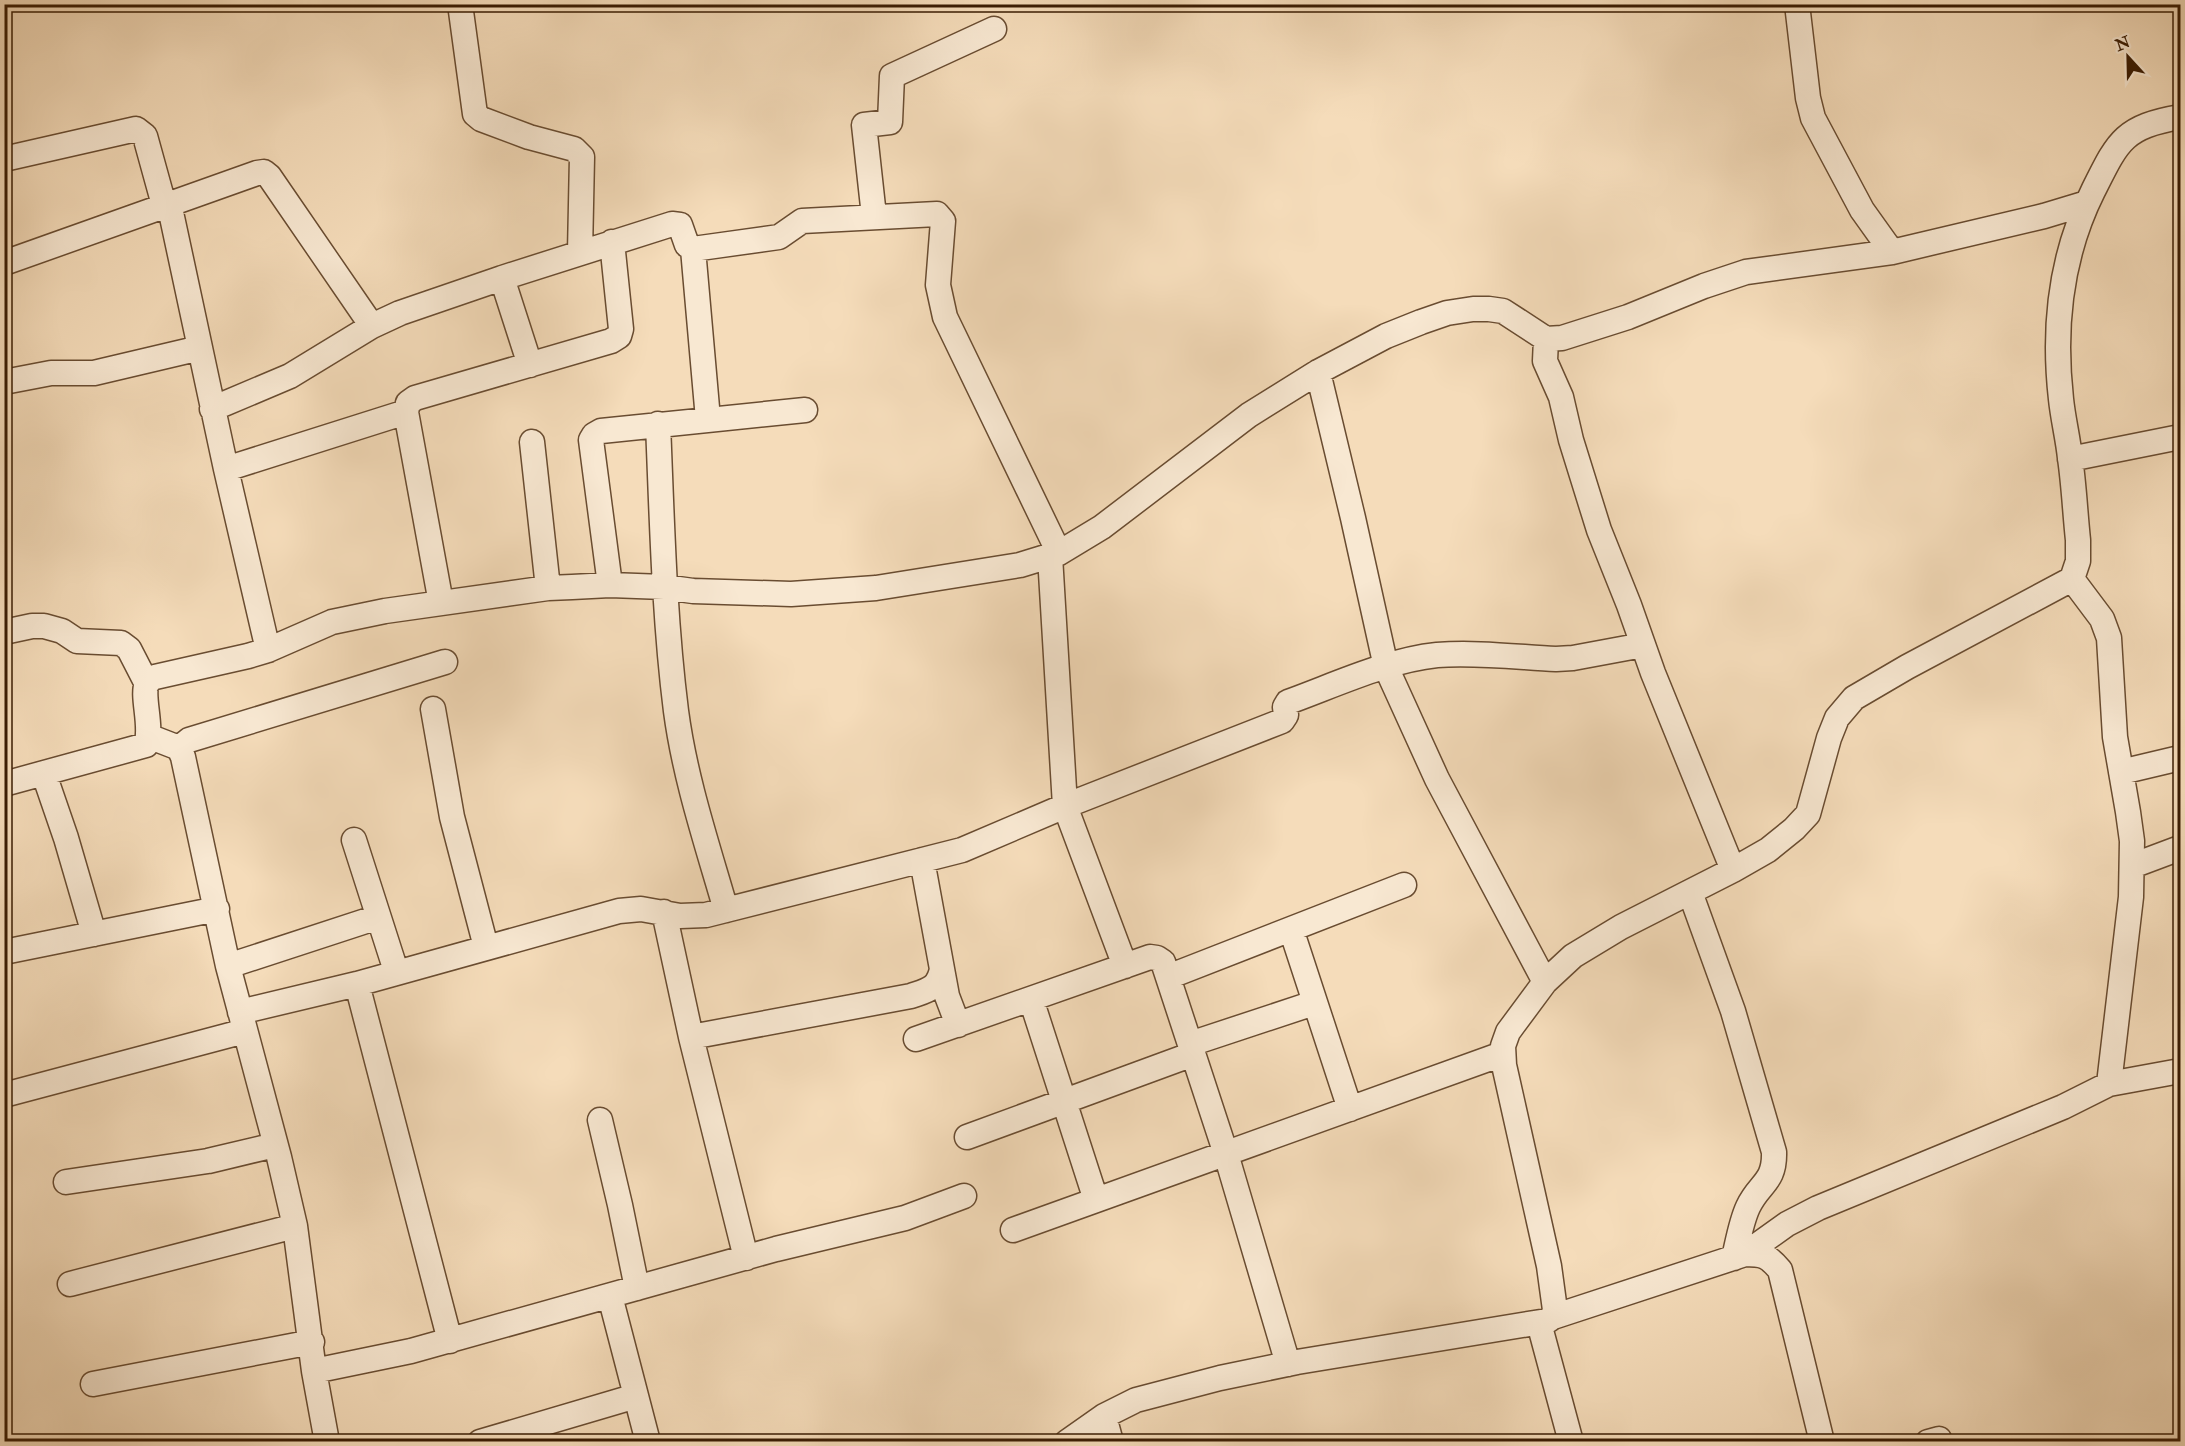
<svg xmlns="http://www.w3.org/2000/svg" width="2185" height="1446" font-family="'IM FELL Double Pica',serif">
  <rect width="100%" height="100%" fill="#f5dcba"/>
  <filter id="stains"><feTurbulence type="fractalNoise" baseFrequency=".00333" numOctaves="4"/><feColorMatrix values="0 0 0 0 .2 0 0 0 0 .09 0 0 0 0 .02 0 0 0 .5 -.17"/></filter>
  <radialGradient id="worn" r=".72"><stop offset=".6" stop-color="#630" stop-opacity="0"/><stop offset="1" stop-color="#630" stop-opacity=".3"/></radialGradient>
  <g fill="none" stroke-linecap="round" stroke-linejoin="round">
    <g stroke="#694c31" stroke-width="27">
      <path id="minor" d="M460,4L475,114L481,119L529,137L574,149L582,157L580,252
        M1797,4L1808,98L1813,118L1862,210L1892,252
        M4,159L136,129L145,136L164,205
        M169,203L226,469L268,650
        M874,216L864,125L890,122L892,76L994,29
        M693,249L708,419
        M4,263L257,173L264,172L269,176L372,326
        M502,278L530,365
        M1546,339L1545,361L1561,397L1571,440L1599,530L1629,605L1653,673L1733,870
        M1318,372L1353,518L1386,667L1437,779L1545,982
        M4,382L51,373H94L200,348
        M212,409L290,376L372,326L400,313L502,278L672,224L680,225L687,245L693,249L779,237L802,221L937,214L943,221L938,285L945,317L1059,553
        M658,424C662,520 664,616 676,711C685,779 707,844 726,910
        M532,442L548,588
        M2070,459L2180,437
        M226,469L406,412
        M1050,556L1065,806L1125,966
        M2072,579L2102,619L2109,638L2115,737L2128,812L2132,841L2131,897L2109,1084
        M610,585L591,440L594,435L601,431L805,410
        M441,603L406,412L408,403L415,398L611,341L619,336L621,329L612,242
        M4,632L32,626H44L62,631L77,641L121,643L129,649L147,684
        M433,709L452,817L486,947
        M148,736L179,748L183,757L228,966L279,1157L295,1226L314,1371L327,1442
        M179,748L189,740L445,662
        M2121,772L2180,758
        M44,774L66,838L94,934
        M4,784L146,745C153,727 141,696 147,683C149,680 151,679 155,677L248,656L268,650L332,622L385,611L548,588L572,587L610,585L664,587L693,591L791,594L876,588L1020,565L1059,553L1102,527L1249,415L1318,372L1386,336L1421,322L1447,313L1473,309H1489L1503,311L1546,339L1562,338L1628,317L1704,286L1746,272L1892,252L2044,216L2087,203
        M354,840L396,971
        M2132,866L2180,848
        M1690,892L1733,1011L1774,1152C1775,1183 1759,1183 1748,1207C1741,1222 1738,1241 1734,1258
        M664,912L691,1037L746,1258
        M1291,929L1350,1109
        M4,952L217,909
        M228,966L378,917
        M942,969L947,996L958,1025
        M1168,977L1404,885
        M357,984L450,1341
        M1031,999L1096,1200
        M240,1012L357,984L619,911L641,909L680,916L706,915L962,850L1065,806L1282,721L1286,715L1285,707L1288,702C1335,685 1388,660 1437,655C1476,652 1517,657 1556,659L1573,658L1643,645
        M691,1037L911,996C928,990 938,989 942,969L922,860
        M916,1039L1150,957L1157,958L1163,962L1226,1154L1288,1364
        M1190,1044L1314,1003
        M4,1095L245,1031
        M600,1120L620,1205L637,1288
        M967,1137L1193,1054
        M66,1182L208,1161L275,1145
        M1013,1230L1502,1054
        M1745,1254L1787,1224L1818,1208L2063,1107L2109,1084L2180,1071
        M70,1284L295,1226
        M610,1296L648,1442
        M1553,1317L1745,1254C1764,1254 1768,1256 1780,1270L1822,1442
        M1539,1323L1571,1442
        M314,1371L411,1351L776,1249L905,1218L964,1196
        M93,1384L312,1342
        M1104,1416L1111,1442
        M480,1442L636,1396
        M1067,1442L1104,1416L1136,1400L1220,1378L1297,1362L1547,1321L1553,1317L1555,1310L1549,1266L1504,1065L1503,1046L1508,1032L1545,982L1573,956L1621,927L1733,870L1768,850L1794,829L1808,814L1829,738L1837,718L1854,698L1907,667L2072,579L2078,561V540C2075,512 2074,485 2070,458C2068,438 2063,419 2061,399C2053,328 2061,255 2093,191C2118,141 2123,127 2180,117
        M1928,1442L1939,1439"/>
    </g>
    <use href="#minor" stroke="#f8e8d2" stroke-width="24"/>
  </g>
  <rect width="2185" height="1446" fill="none" stroke="#f5dcba" stroke-width="24"/>
  <rect x="6" y="6" width="2173" height="1434" fill="none" stroke="#3a1c03" stroke-width="3"/>
  <rect x="12" y="12" width="2161" height="1422" fill="none" stroke="#3a1c03" stroke-width="1.5"/>
  <g transform="translate(2128 57) rotate(338)" stroke="#f8e8d2" stroke-width="4.5" paint-order="stroke">
  <path d="M0-4.5L10 22L0 15L-10 22Z" fill="#3a1c03"/>
  <text y="-9" font-size="16" font-weight="bold" text-anchor="middle" fill="#3a1c03">N</text>
  </g>
  <rect width="100%" height="100%" filter="url(#stains)"/>
  <rect width="100%" height="100%" fill="url(#worn)"/>
</svg>
